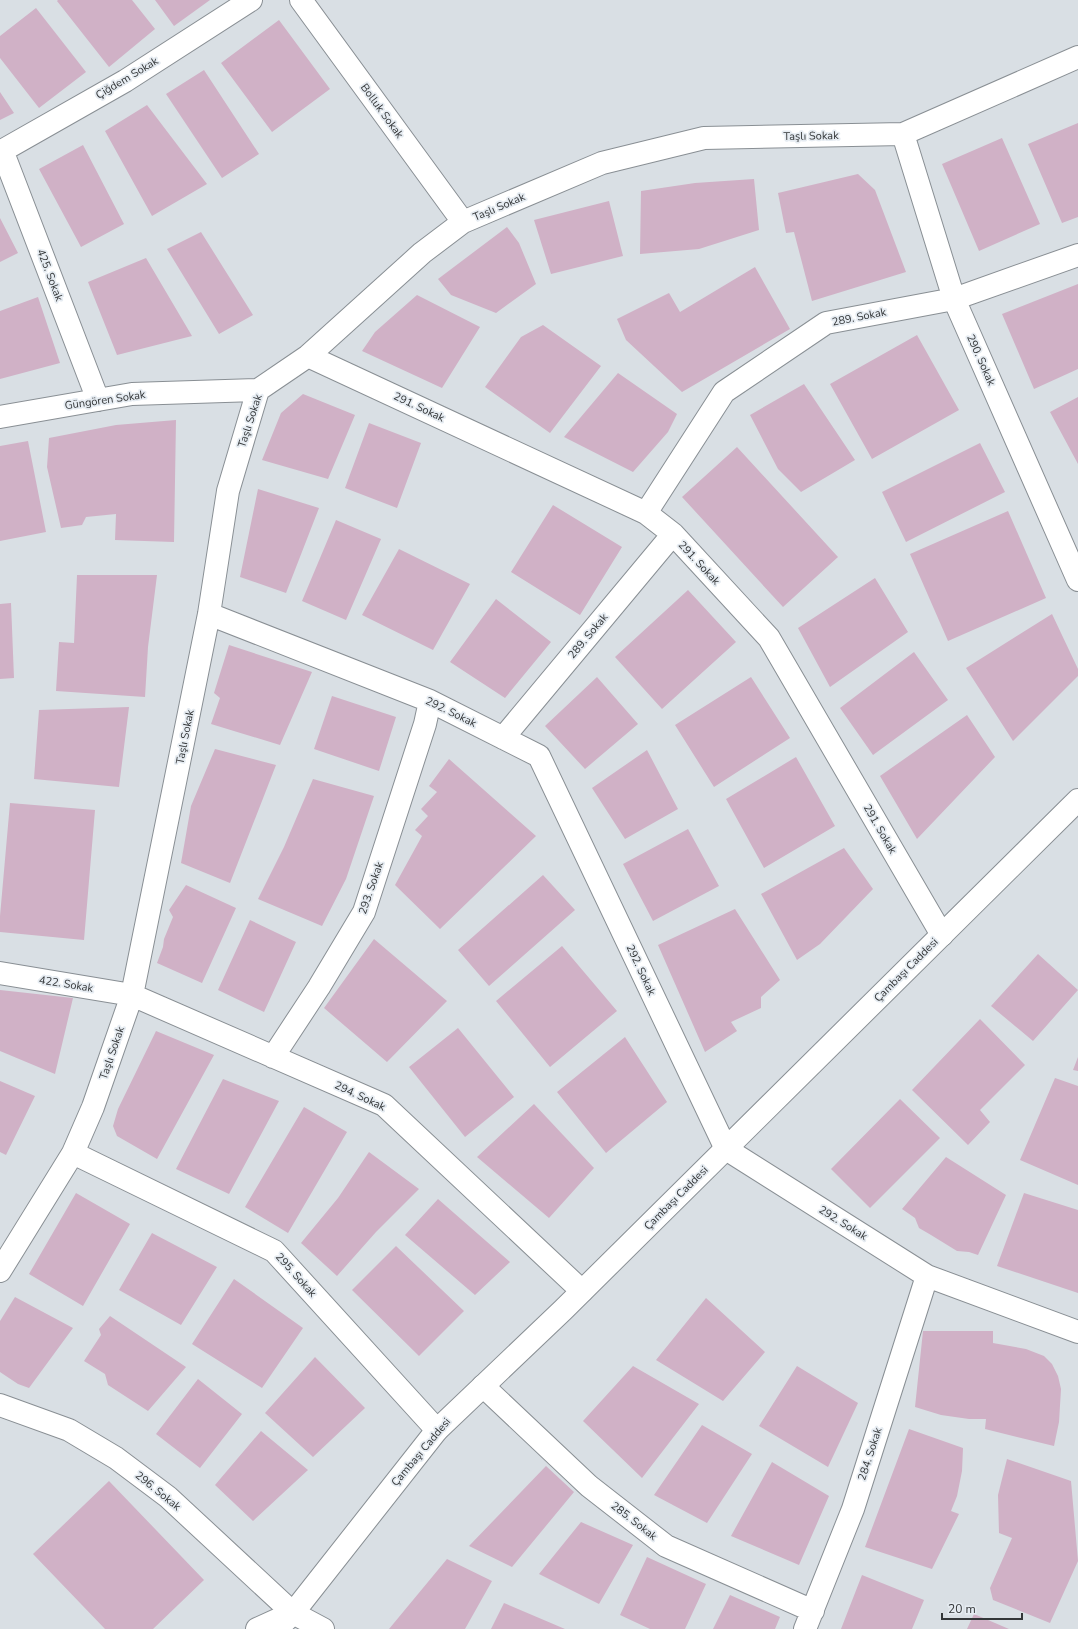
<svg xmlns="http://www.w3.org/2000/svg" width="1078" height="1629" font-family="'Nunito Sans',sans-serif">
  <rect width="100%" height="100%" fill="#d9dfe4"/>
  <path fill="#d0b1c6" d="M58,0H132L155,29L109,67L57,1Z
    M155,0H210L174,26Z
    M36,8L86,72L39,108L0,58V36Z
    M279,20L330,89L272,132L221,63Z
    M204,70L259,154L222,178L166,94Z
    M0,92L14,113L0,120Z
    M147,105L207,184L152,216L105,131Z
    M1078,123V217L1062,223L1028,144Z
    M1002,138L1040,224L979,251L942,164Z
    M83,145L124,224L81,247L39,169Z
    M858,174L875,190L906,272L812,301L794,232L786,233L778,193Z
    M754,179L759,230L699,249L640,254L641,191L695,183Z
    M609,201L623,256L551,274L534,220Z
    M0,218L18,253L0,262Z
    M507,227L519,243L536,284L496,313L451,295L438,279Z
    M201,232L253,315L219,334L167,249Z
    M146,258L192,336L117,355L88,282Z
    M755,267L790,329L682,392L626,340L617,319L669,293L680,312Z
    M1078,284V369L1034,389L1002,314Z
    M417,295L480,327L442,388L362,351L375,332Z
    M38,297L60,363L0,379V311Z
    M543,325L601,366L550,433L485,387L521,337Z
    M917,335L959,410L872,459L830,384Z
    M618,373L677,414L668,432L633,472L564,437Z
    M804,384L855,460L801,492L778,469L750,415Z
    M303,394L355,415L328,479L262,460L281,413Z
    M1078,397V464L1050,412Z
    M176,420L174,542L115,540L116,514L86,517L82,525L61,528L47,467L49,438L116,425Z
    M369,423L421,443L397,508L345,488Z
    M28,441L46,532L0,541V446Z
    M980,443L1005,492L906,542L882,492Z
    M737,447L838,557L783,607L682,497Z
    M258,489L319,508L286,593L240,577Z
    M553,505L622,547L580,615L511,572Z
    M1008,511L1046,598L948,641L910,554Z
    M336,520L381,539L346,620L302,601Z
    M399,549L470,584L433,650L362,615Z
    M77,575H157L148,647L145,697L56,691L59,642L74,643Z
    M875,578L908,632L830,687L798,628Z
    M688,590L736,642L662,709L615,657Z
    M496,599L551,642L505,698L450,662Z
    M11,603L14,678L0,679V604Z
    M1052,614L1078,669V676L1013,741L966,668Z
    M229,645L312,672L280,745L211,724L220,698L214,693Z
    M914,652L948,700L873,755L840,708Z
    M597,677L638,724L585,769L545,726Z
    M751,677L790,738L714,787L675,725Z
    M332,696L396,717L379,771L314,749Z
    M129,707L119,787L34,779L39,710Z
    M967,715L995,757L917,839L880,776Z
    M215,749L276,765L230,883L181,863L191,806Z
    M647,750L678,809L625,839L592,788Z
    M796,757L835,826L764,868L726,799Z
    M449,759L536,836L440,929L395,885L422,836L415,830L428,816L421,809L437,792L429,786Z
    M313,779L374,796L346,879L322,926L258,899L284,847Z
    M10,803L95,810L84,940L0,932V916Z
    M688,829L719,886L653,921L623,864Z
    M844,848L873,889L820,944L797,960L761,894Z
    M543,875L575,910L489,986L458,950Z
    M186,885L236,908L202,983L157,963L163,947L164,939L173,917L169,910Z
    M735,909L780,980L761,997V1008L731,1022L737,1031L705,1052L658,945Z
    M250,920L296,942L264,1012L218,990Z
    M374,939L447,1001L387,1062L324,1008Z
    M562,946L617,1011L550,1067L496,1001Z
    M1038,954L1078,990L1033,1041L991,1006Z
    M0,990L73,998L55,1074L0,1051Z
    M980,1019L1025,1065L980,1110L990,1122L968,1145L912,1090Z
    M458,1028L514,1097L465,1137L409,1067Z
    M156,1031L214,1055L157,1159L117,1136L113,1126L118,1109Z
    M625,1037L667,1102L606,1153L557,1092Z
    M1078,1057V1071L1073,1070Z
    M1055,1078L1078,1086V1185L1020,1160Z
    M223,1079L279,1101L229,1194L176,1169Z
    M0,1081L35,1096L6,1155L0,1152Z
    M900,1099L940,1138L870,1208L831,1169Z
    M534,1104L594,1168L549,1218L477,1157Z
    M304,1107L347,1132L288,1233L245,1207Z
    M369,1152L419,1189L376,1232L337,1276L301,1243L338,1198Z
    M946,1157L1006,1195L978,1255L969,1252L957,1251L931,1235L919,1228L915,1218L902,1209Z
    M76,1193L130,1224L83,1306L29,1274Z
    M1024,1193L1078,1210V1293L997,1266Z
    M438,1199L510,1262L475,1295L405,1235Z
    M152,1233L217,1267L181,1325L119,1290Z
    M396,1246L464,1311L419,1356L352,1290Z
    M234,1279L303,1328L262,1388L192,1344Z
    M15,1297L73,1328L29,1388L18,1384L0,1372V1321Z
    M706,1298L765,1352L723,1401L656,1360Z
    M110,1316L186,1367L148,1411L108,1385L105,1374L84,1361L101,1335L99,1329Z
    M923,1331H993V1343L1026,1349L1044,1356L1052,1364L1058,1376L1061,1389L1059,1422L1054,1446L985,1429L986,1419H969L941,1415L915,1407Z
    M315,1357L365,1408L313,1457L265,1413Z
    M633,1366L699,1404L642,1478L583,1421Z
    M797,1366L858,1403L828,1467L759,1426Z
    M198,1379L242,1414L200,1468L156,1434Z
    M702,1425L752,1454L707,1523L654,1495Z
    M909,1429L963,1448L962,1471L957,1496L951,1511L959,1514L932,1569L865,1547Z
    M261,1431L308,1470L253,1521L215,1485Z
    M1007,1459L1071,1481L1078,1561L1050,1623L993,1600L990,1588L1012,1538L999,1533L998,1495Z
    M772,1462L829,1496L799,1565L731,1536Z
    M546,1466L574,1492L512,1567L469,1546Z
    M109,1481L204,1580L153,1629H105L33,1554Z
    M581,1522L633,1545L599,1604L539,1574Z
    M647,1557L706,1584L685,1629H650L620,1615Z
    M447,1559L492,1581L465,1629H389Z
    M862,1575L924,1600L912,1629H841Z
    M730,1595L780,1617L775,1629H713Z
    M504,1603L565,1629H491Z
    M974,1614L1009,1629H967Z"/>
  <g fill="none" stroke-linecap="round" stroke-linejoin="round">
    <g stroke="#898f94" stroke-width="24">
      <path id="minor" d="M301,0L463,222
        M903,134L954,299L1078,580
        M2,150L98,400
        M0,152L125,81L251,0
        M308,356L646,513L673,534L769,638L942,935
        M0,417L132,394L258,390
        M646,513L724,392L826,323L954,299L1078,255
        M209,614L430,701L539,756L726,1149L927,1276L1078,1332
        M503,738L673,534
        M0,973L132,995L384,1105L582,1291
        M273,1057L319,987L364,912L425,724L430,701
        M73,1153L274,1251L437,1430
        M0,1271L73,1153L93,1107L132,995L209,614L228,491L258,390L308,356L422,253L463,222L602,163L704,138L903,134L1078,57
        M483,1386L589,1486L666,1546L813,1611
        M0,1405L69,1430L116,1458L168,1497L293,1613L323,1629
        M805,1629L853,1509L927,1276"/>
    </g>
    <g stroke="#898f94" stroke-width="24">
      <path id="major" d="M257,1629L290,1614
        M277,1629L293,1613L437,1430L563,1310L1078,800"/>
    </g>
    <use href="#minor" stroke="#fff" stroke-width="22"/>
    <use href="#major" stroke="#fff" stroke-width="22"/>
  </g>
  <g text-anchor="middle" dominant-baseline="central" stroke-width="3.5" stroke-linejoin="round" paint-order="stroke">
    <g font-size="11" fill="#333638" stroke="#e6ecf2">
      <text transform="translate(127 78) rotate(-31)">Çiğdem Sokak</text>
      <text transform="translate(382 111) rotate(54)">Bolluk Sokak</text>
      <text transform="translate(811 136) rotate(-1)">Taşlı Sokak</text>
      <text transform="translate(499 207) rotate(-23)">Taşlı Sokak</text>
      <text transform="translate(50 275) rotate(69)">425. Sokak</text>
      <text transform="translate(859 317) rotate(-11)">289. Sokak</text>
      <text transform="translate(981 360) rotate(66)">290. Sokak</text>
      <text transform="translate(105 400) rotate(-8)">Güngören Sokak</text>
      <text transform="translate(419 407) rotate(25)">291. Sokak</text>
      <text transform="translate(250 421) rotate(-72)">Taşlı Sokak</text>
      <text transform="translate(699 563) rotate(47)">291. Sokak</text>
      <text transform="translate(588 636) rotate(-50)">289. Sokak</text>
      <text transform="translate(451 712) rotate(26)">292. Sokak</text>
      <text transform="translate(185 737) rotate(-79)">Taşlı Sokak</text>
      <text transform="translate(880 829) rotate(60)">291. Sokak</text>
      <text transform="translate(371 888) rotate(-71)">293. Sokak</text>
      <text transform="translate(641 970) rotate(65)">292. Sokak</text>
      <text transform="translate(906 970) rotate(-45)">Çambaşı Caddesi</text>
      <text transform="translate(66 984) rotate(9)">422. Sokak</text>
      <text transform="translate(112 1053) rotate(-71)">Taşlı Sokak</text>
      <text transform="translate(360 1096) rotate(25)">294. Sokak</text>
      <text transform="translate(676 1198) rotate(-45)">Çambaşı Caddesi</text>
      <text transform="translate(843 1223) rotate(32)">292. Sokak</text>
      <text transform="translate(296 1275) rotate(48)">295. Sokak</text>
      <text transform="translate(421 1452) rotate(-50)">Çambaşı Caddesi</text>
      <text transform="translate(870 1454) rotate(-72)">284. Sokak</text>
      <text transform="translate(158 1491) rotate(39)">296. Sokak</text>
      <text transform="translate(634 1521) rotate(38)">285. Sokak</text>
    </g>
  </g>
  <path d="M942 1613v6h80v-6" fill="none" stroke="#333638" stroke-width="2"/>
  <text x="948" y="1613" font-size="12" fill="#333638" stroke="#e6ecf2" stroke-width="3" paint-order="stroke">20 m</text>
</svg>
